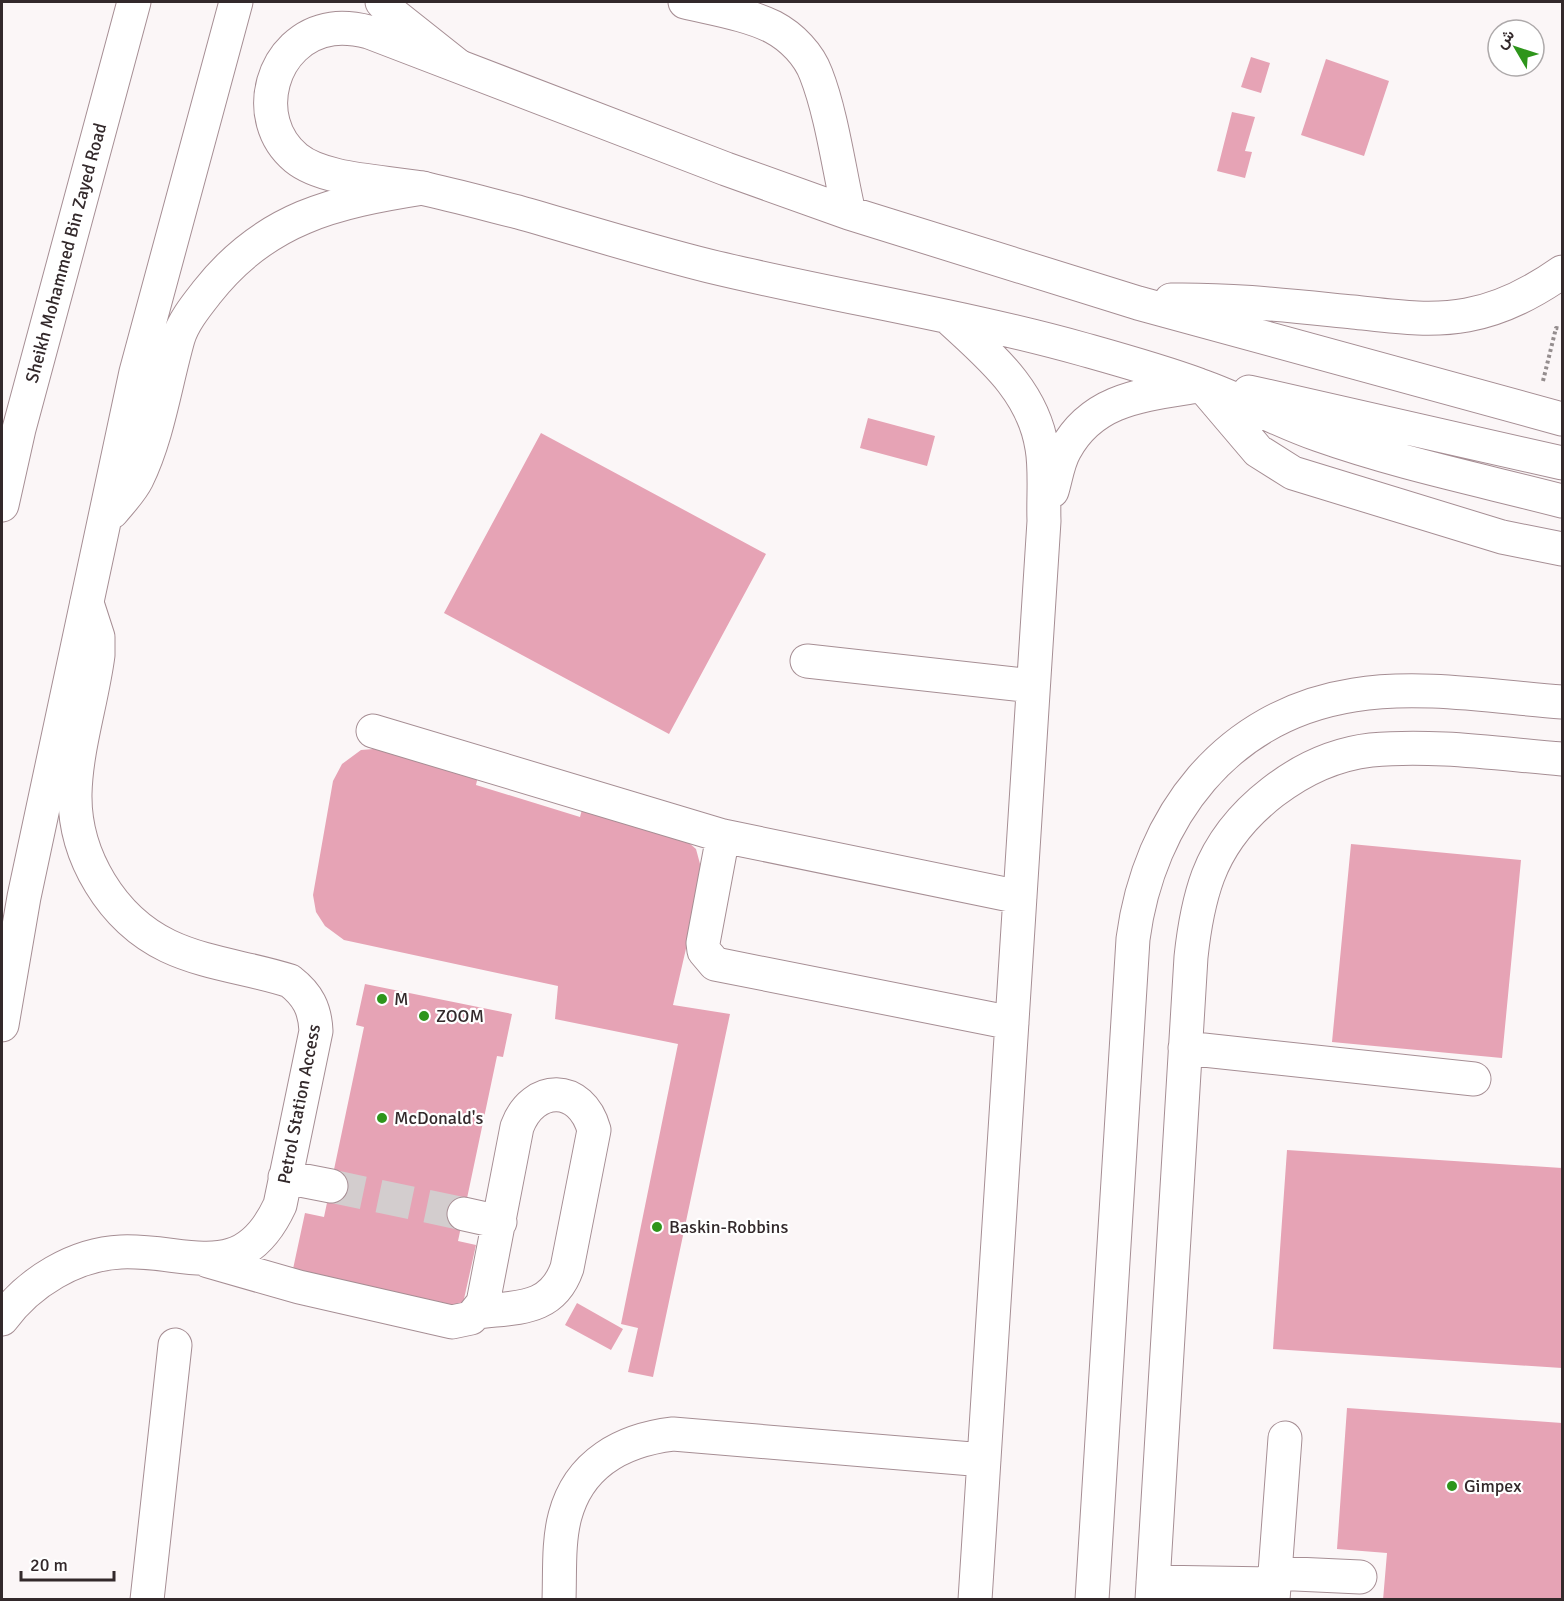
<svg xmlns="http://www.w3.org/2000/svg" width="1564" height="1601" font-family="Signika,Vazirmatn,sans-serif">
  <rect width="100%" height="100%" fill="#fbf6f7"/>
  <path fill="#e6a3b5" d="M1251,57L1270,63L1261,93L1241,87Z
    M1326,59L1389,81L1364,156L1301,135Z
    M1232,112L1255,117L1245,151L1252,152L1245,178L1217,171Z
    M868,418L935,436L927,466L860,448Z
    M541,433L766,554L669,734L444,613Z
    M386,748L478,776L476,785L580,817L584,802L674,830L696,849L703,875L673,1005L730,1014L653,1377L628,1372L638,1328L621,1324L678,1044L555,1019L558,986L344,940L325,926L316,912L313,895L333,781L342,764L361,750Z
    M1351,844L1521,860L1502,1058L1332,1042Z
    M365,984L512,1014L503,1057L497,1056L458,1241L476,1245L460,1317L290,1283L305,1213L324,1217L364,1027L356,1025Z
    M1287,1150L1562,1168V1368L1273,1349Z
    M577,1303L623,1329L611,1350L565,1325Z
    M1347,1408L1562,1423V1600H1383L1387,1553L1337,1549Z"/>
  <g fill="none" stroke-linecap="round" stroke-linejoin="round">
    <path stroke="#d3cdce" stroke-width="33" stroke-dasharray="33 16" stroke-linecap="butt" d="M331,1186L464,1214"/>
    <g stroke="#a68e94" stroke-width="35">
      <path id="minor" d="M685,2C714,9 747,14 773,27C792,37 809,55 816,74C832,115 839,170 849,213
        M1171,300C1232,299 1292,306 1353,312C1391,316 1429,322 1467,315C1501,309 1535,291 1562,272
        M951,320C991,357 1033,391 1042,448C1046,471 1043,498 1044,521L975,1600
        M1207,391L1258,451L1293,473L1502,537L1562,549
        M1249,392L1562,463
        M1562,419L1138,303L849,213L726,169L369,32C357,29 345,27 332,29C271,38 249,119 296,158C324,181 385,181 421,188C454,195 486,204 518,212C581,230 645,250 709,266C833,296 960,315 1082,349C1121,360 1161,371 1199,385C1240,399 1278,421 1319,435C1398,463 1481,480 1562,501
        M1052,491C1056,478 1058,462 1065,450C1093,398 1144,395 1198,386
        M807,661L1033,686
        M373,731L723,836L1020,897
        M723,836L703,943L704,951L715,964L1012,1023
        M1185,1048L1474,1079
        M285,1177L331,1186
        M464,1214L500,1222
        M208,1261L299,1287L452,1322L471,1318L483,1303L517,1127C533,1084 581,1083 594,1130L567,1268C552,1311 517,1307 478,1312
        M2,1319C29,1282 75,1254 121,1252C188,1249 242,1287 280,1205L316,1031C315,1009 308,995 290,981C250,968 206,964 168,946C112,919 74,856 75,794C76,748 92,701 98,655V637L87,603
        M1274,1573L1360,1577
        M1153,1582L1274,1584
        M147,1600L175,1345
        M559,1600C560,1573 558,1542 565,1516C579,1463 623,1440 673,1434L984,1460
        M1092,1600L1133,939C1149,817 1226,715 1354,695C1419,684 1496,697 1562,702
        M1152,1600L1191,957C1194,929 1198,903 1208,876C1232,812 1302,758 1371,750C1434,744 1500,754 1562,759
        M1273,1600L1285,1438"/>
    </g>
    <g stroke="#a68e94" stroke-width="35">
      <path id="highway" d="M382,2L394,15L457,65
        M2,505L19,429L134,2
        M112,512C121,501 131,491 137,479C158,436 165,385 178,339C183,322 196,306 207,292C265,218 334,202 423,188
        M2,1025L24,897L136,372L236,2"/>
    </g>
    <path stroke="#948d8e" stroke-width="4" stroke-dasharray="3 3" stroke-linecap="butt" d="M1543,381L1556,328L1562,329"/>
    <use href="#minor" stroke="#fff" stroke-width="33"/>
    <use href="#highway" stroke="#fff" stroke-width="33"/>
  </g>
  <g fill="#2e951b" stroke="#fff" stroke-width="2">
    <circle cx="382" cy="999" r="6"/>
    <circle cx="424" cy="1016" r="6"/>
    <circle cx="382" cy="1118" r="6"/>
    <circle cx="657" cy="1227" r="6"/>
    <circle cx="1452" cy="1486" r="6"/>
  </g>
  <g text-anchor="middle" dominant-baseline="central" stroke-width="4.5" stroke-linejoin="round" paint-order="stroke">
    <g font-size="18" fill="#33292b" stroke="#fff">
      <text transform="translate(66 253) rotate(-75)">Sheikh Mohammed Bin Zayed Road</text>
      <text transform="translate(299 1104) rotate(-79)">Petrol Station Access</text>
    </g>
    <g font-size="18" fill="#33292b" stroke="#fff" text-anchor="start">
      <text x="394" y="999">M</text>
      <text x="436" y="1016">ZOOM</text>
      <text x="394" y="1118">McDonald's</text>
      <text x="669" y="1227">Baskin-Robbins</text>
      <text x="1464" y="1486">Gimpex</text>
    </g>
  </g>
  <rect width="1564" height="1601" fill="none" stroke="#33292b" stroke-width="6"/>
  <g transform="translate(1516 48) rotate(309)"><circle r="28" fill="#ffffff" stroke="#ada9aa" stroke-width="1.5"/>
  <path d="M0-4.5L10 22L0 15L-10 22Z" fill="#2e951b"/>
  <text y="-9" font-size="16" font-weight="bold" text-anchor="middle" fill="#33292b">ش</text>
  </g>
  <path d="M21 1571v9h93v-9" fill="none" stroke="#33292b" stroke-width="3"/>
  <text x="30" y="1571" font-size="18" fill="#33292b" stroke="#ffffff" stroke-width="4.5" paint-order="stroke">20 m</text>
</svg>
